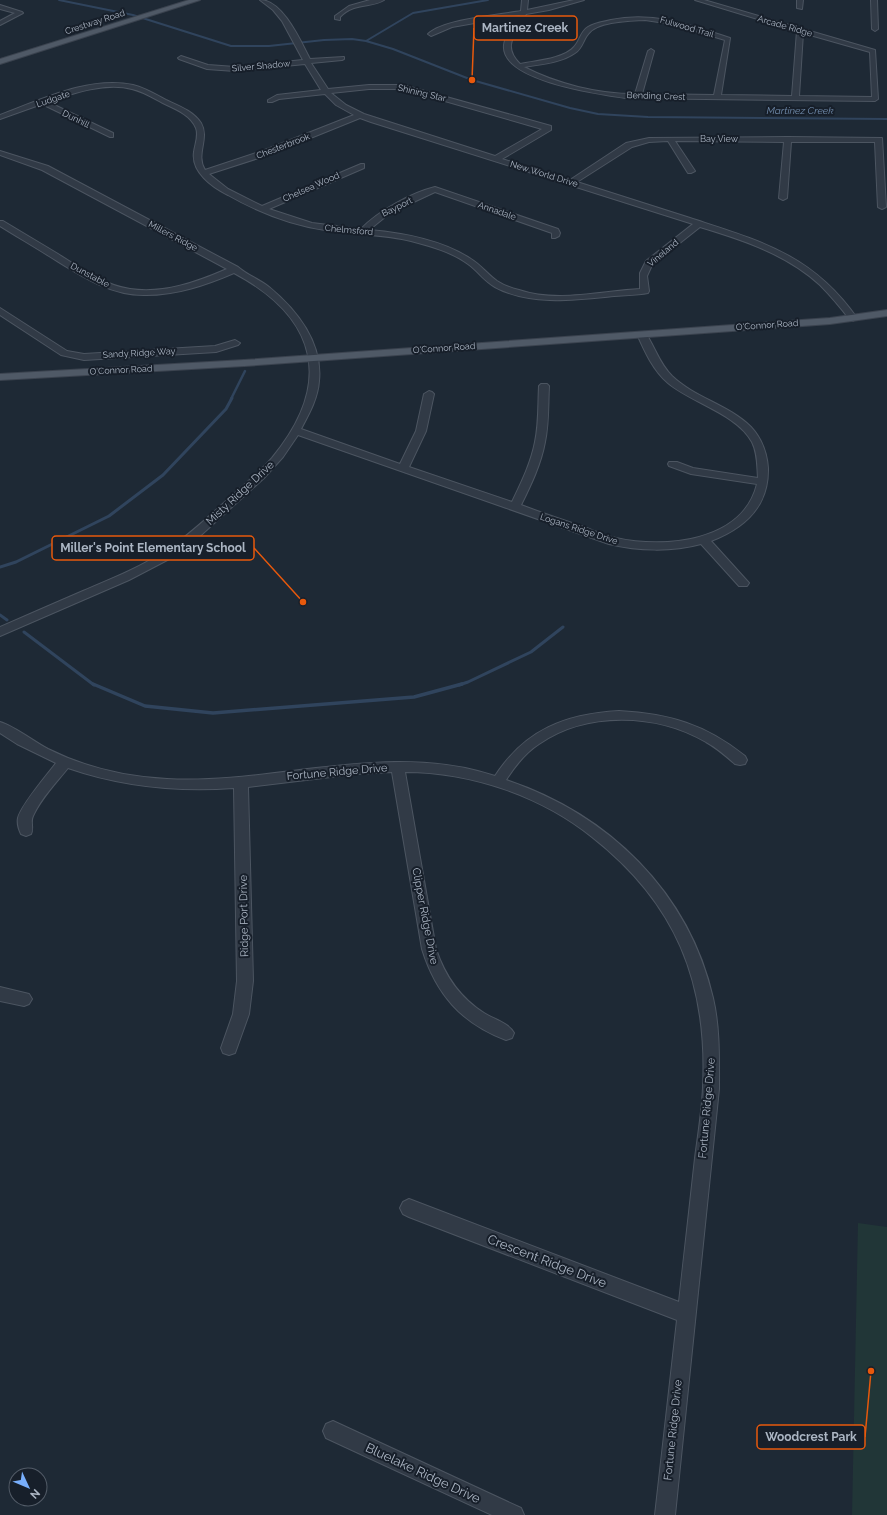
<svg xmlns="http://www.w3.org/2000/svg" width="887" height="1515" font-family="Raleway,sans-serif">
  <rect width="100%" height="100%" fill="#1e2935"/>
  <path fill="#213637" d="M858,1223L887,1227V1515H852Z"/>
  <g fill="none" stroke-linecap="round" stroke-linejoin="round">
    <path stroke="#30445d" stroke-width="2" d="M59,0L133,15L231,46H269L324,40L352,39L366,41L393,49L472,80L570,108L598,114L648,117L887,119
      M366,41L413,13L488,0"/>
    <path stroke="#30445d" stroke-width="2.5" d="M231,399L245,371"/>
    <path stroke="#30445d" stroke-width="3" d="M0,567L16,562L109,516L163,475L226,409L232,398
      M0,615L7,620
      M24,632L94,685
      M459,685L468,682L531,652L563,627"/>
    <path stroke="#30445d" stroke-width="3.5" d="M93,684L145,706L213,713L414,697L462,684"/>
    <g stroke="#4c5561" stroke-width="2">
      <path id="minor" d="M260,0C283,0 301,42 310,59L344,57V59L342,60L311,63L328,89L369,85H403L551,126V130L502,159L570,180L626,143L649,138L788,137L882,138L886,207L882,209L878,207L875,142H791L787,198L783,200L779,198L784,142L675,141L695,171L691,173H688L668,141L649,142L632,147L577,182C615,194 652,206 690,218C760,241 812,254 857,318L853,321L850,320C841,308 831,296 820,285C786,254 743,240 700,227L652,265L647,276L649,291L648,293C637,295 625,295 614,296C575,300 530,306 495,287C484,281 478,271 468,264C452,252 430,246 411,241C383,234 354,235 325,230C291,225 258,212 228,195C212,187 191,172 194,152C195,144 199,136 196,128C191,116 178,110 167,105C156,100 145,92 132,89C105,82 74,93 48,102L113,133V137H110L42,104L0,119V115C41,100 88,76 133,85C145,88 155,94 166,100C179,106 193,111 201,123C210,139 195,154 205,170L265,150L354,115L336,105L325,94L279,99L272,102H268V100L277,95L321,90L305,64L235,71L207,69L179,59L178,58L181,56L208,65L235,67L303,60L282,21L273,10ZM369,89H403L542,129L495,156L364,114L346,105L331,93ZM360,118L371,122L693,224L646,261L640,273V289C601,291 557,303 519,290C511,288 503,285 497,281C487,274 481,265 471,259C442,240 404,233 369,230L390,213L435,192L552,233V238H555L559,236L560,233L558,229L435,187C411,193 378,211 361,229L312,223L269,209L364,168V164H361L262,206L228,189L209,174L271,154Z
        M370,0H384C372,8 354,2 340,17V20L335,19V16L349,6Z
        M522,0H528L527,10L574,0H584L549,10L526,14C518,33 500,44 520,64C534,61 564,59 574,47C580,41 580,32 588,27C595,23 603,22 611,20C653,11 691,25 730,38L721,95L792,96L797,31L695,0H704L875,50L878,99L875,101L626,98C600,94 500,81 504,45C505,34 516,25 520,15L452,27L431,36L428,34C444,19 499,15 521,11ZM645,20L672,24L725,40L714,95L642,94L654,51L651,49L648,51L635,94C598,94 557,84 524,67C541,64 561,63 575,53C583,48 583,39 589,33C599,21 631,21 645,20ZM803,33L870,52L872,97L799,96Z
        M797,0H803L802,9L797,8Z
        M871,0H877L878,29L875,31L872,29Z
        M0,5L22,12L23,13L0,25V21L15,13L0,9Z
        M0,151L48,166L238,267C247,275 259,279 269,287C297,310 323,343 319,381C318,398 309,414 301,429L400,464L416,431L424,394L429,391L432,392L434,394L426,431L409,467L512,502C521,483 531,463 535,442C539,423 538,405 539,386L541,384H547L549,386C548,405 549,423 545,442C541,464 531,485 521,505C542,513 563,520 584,527C595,531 605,536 616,538C664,549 743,542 757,484L691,474L669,466L668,464L669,462H677L693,468L758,478C757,466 758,454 752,442C737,414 692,403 668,383C653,370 645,352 637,334L639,332H645C655,347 659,363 672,376C695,398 729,405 751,427C762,439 767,453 768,468C769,506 745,528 711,541L749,583L747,586H739L701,544C672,552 638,551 609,544L298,435L283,457L264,478L200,536L173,557L129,580L0,636V627C28,615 55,603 83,591C111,579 139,568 165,551C187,537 206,519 226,501C241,487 258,474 272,458C334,383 318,318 234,273C206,285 177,295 146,295C110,296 80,275 49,256C33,246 16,236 0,226V221H3C21,232 40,243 58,254C80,268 103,285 130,289C164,294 197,282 227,269L42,170L0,155Z
        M0,308L67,351L84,354L215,346L235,340L240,343L238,345L216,352L84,360L61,355L0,315Z
        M619,711C670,714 705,724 745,756L747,760L745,764L740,765L735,764C726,756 717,748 706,742C657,713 586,711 539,744C525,753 515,766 506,780C608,814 689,892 713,998C720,1028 719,1059 719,1089L675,1515H655L677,1320L409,1217L403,1214L400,1208L403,1202L409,1199L679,1302C684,1254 690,1206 695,1158C698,1135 702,1111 703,1087C708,982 676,903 592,837C541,796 471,772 405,772L436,949C445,976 459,997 484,1013C493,1019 509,1023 514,1033L512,1038L506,1040C461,1023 436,994 422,949L392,772L356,774L248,787L253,981L249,1014L235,1053L229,1055L223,1053L221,1048L233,1014L237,981L234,788C177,792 123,787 68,768C56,783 41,798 33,816C30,822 34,828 31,834L26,836L21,834C19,830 17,823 18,818C21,805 47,775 56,763L17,744L0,733V722C14,726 33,741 48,749C84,767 126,777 167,779C276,785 387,740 495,776C525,730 565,714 619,711Z
        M0,987L29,994L32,999L29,1004L24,1006L0,1001Z
        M333,1421L521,1508L524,1515H492L326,1438L323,1431L326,1424Z"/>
    </g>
    <g stroke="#3b434f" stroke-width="2">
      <path id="major" d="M189,0H200L0,64V59Z
        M887,310V316L830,324L244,366L0,380V374L244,360L830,318Z"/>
    </g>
    <use href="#minor" fill="#313a46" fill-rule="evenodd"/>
    <use href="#major" fill="#4f5966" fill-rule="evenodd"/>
  </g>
  <g text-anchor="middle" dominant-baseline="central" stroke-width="4" stroke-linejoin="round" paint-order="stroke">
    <g font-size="9" fill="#abb5c3" stroke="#171f2a">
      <text transform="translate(95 22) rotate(-18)">Crestway Road</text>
      <text transform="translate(785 26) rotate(16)">Arcade Ridge</text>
      <text transform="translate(687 27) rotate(16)">Fulwood Trail</text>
      <text transform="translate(261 66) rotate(-5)">Silver Shadow</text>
      <text transform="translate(422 93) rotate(13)">Shining Star</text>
      <text transform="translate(656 96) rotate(2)">Bending Crest</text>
      <text transform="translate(53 99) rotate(-19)">Ludgate</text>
      <text transform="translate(76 119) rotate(26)">Dunhill</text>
      <text x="719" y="139">Bay View</text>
      <text transform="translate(283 146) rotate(-21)">Chesterbrook</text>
      <text transform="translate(544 174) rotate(17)">New World Drive</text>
      <text transform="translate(311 187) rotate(-24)">Chelsea Wood</text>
      <text transform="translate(397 207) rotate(-26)">Bayport</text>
      <text transform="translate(497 211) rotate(19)">Annadale</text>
      <text transform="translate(349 230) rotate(5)">Chelmsford</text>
      <text transform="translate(173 236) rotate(28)">Millers Ridge</text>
      <text transform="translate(663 253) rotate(-40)">Vineland</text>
      <text transform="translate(90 275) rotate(28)">Dunstable</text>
      <text transform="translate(767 325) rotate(-4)">O'Connor Road</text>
      <text transform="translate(444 348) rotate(-4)">O'Connor Road</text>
      <text transform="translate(139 353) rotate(-3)">Sandy Ridge Way</text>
      <text transform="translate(121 370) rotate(-3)">O'Connor Road</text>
      <text transform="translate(579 529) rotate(18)">Logans Ridge Drive</text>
    </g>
    <g font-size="10" font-style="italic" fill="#728dad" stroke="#171f2a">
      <text x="800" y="110">Martinez Creek</text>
    </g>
    <g font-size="11" fill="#abb5c3" stroke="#171f2a">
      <text transform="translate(240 493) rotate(-43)">Misty Ridge Drive</text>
      <text transform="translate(337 772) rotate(-5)">Fortune Ridge Drive</text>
      <text transform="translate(244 916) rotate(-91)">Ridge Port Drive</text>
      <text transform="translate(425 916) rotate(79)">Clipper Ridge Drive</text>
      <text transform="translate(707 1108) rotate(-85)">Fortune Ridge Drive</text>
      <text transform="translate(673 1430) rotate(-84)">Fortune Ridge Drive</text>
    </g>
    <g font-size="13" fill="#abb5c3" stroke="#171f2a">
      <text transform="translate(547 1261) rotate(21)">Crescent Ridge Drive</text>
      <text transform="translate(423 1473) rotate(25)">Bluelake Ridge Drive</text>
    </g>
  </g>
  <path fill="none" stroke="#e8590c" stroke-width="1.5" d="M472 80L474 28M303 602L254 548M871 1371L865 1437"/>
  <g fill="#e8590c" stroke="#171f2a" stroke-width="1.5">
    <circle cx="472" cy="80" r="4"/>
    <circle cx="303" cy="602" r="4"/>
    <circle cx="871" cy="1371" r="4"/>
  </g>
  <g fill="#171f2a" stroke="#e8590c" stroke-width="1.5">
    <rect x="474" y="16" width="103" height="24" rx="4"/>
    <rect x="52" y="536" width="202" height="24" rx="4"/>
    <rect x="757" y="1425" width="108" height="24" rx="4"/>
  </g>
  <g font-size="12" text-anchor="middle" font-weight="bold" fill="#abb5c3">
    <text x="525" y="32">Martinez Creek</text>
    <text x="153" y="552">Miller's Point Elementary School</text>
    <text x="811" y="1441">Woodcrest Park</text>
  </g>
  <g transform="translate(28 1487) rotate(134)"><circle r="19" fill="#171f2a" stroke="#525b67"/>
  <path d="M0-3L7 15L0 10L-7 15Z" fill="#78aefb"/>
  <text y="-6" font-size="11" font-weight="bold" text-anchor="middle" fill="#abb5c3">N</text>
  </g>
</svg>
